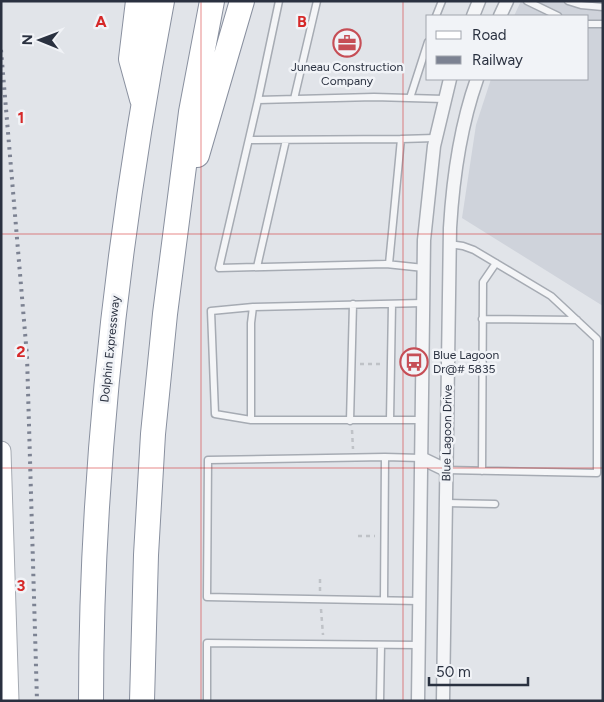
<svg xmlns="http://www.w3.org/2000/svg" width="604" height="702" font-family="Figtree,sans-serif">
  <rect width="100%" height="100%" fill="#e1e4e9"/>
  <path fill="#cfd3db" d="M521,1H603V306L462,218L476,125L491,79H588V16H514Z"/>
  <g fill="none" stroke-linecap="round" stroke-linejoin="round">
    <g stroke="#a6abb3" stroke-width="9">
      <path id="lane" d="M279,1L258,100L374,97L444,99
        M527,1L558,16
        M568,1L581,5L603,7
        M436,16L442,1
        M588,24H603
        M410,98L428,42
        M294,99L317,1
        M258,100L219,268L386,264L424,268
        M401,139L435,138
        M249,140L401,139L389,264
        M257,267L286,140
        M482,319L577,320
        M251,420V323L253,307
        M390,420L392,304
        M422,420H251L215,414L211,311L253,307L423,303
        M350,421L353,304
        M446,470L597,473V339L551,296L474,250L463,246L449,244
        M482,471L483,282L496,263
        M446,503L495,504
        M384,600L385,457
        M419,601L207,597L208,460L385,457L421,458
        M207,701V643L419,645
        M380,701L381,645"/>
    </g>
    <g stroke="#a6abb3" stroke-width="15">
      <path id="street" d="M473,16L479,1
        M500,16L507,1
        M421,458L446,470
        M418,701L424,240L434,146L450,79
        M443,701L450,228C453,177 460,127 477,79"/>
    </g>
    <g stroke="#a6abb3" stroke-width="21">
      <path id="secondary" d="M1,451L9,701"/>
    </g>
    <g stroke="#89909f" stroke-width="26">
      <path id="highway" d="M138,1L131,59L142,99
        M197,155L242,1
        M91,701C91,466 118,232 162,1
        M142,701L146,555L153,434L165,314L191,112L212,1"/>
    </g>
    <path stroke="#bfc2c7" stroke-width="2.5" stroke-dasharray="4 4" stroke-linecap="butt" d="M360,364H382
      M352,430L353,449
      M358,536H375
      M320,591V575
      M321,609L323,635"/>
    <use href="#lane" stroke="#f4f5f7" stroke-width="6"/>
    <use href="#street" stroke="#f4f5f7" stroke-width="12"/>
    <use href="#secondary" stroke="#fff" stroke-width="19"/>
    <use href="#highway" stroke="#fff" stroke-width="24"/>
    <path stroke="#7c8292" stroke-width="4" stroke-dasharray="2.5 5" stroke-linecap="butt" d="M1,50L27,356L37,701"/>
  </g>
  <path fill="none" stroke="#d62828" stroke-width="1" stroke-opacity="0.55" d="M201,1V701M403,1V701M1,234H603M1,468H603"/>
  <defs>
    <g id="office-ring" transform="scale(1.4375)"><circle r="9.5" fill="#f1f3f7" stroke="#c64e56" stroke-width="1.5"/><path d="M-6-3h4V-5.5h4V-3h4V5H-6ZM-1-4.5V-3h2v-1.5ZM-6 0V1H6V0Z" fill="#c64e56"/></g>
    <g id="bus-ring" transform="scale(1.4375)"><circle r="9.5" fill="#f1f3f7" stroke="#c64e56" stroke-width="1.5"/><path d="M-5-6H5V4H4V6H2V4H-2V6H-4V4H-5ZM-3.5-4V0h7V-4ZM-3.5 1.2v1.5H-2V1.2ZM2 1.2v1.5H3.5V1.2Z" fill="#c64e56"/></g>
  </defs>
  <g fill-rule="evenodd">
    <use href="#office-ring" x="347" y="43"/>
    <use href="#bus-ring" x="414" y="362"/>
  </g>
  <g text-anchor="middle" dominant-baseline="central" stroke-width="5" stroke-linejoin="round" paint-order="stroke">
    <g font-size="12" fill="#2a3140" stroke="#f1f3f7">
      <text x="347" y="67">Juneau Construction<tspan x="347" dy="14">Company</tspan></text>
      <text x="433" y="355" text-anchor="start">Blue Lagoon<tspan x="433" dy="14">Dr@# 5835</tspan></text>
    </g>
    <g font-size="12" fill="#2a3140" stroke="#f1f3f7">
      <text transform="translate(110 349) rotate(-84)">Dolphin Expressway</text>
      <text transform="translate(447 433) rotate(-89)">Blue Lagoon Drive</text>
    </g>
  </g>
  <g font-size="16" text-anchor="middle" font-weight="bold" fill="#d62828" stroke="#f1f3f7" stroke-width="5" stroke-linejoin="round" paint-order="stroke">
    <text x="101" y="27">A</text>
    <text x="302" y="27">B</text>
    <text x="21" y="123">1</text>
    <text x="21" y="357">2</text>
    <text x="21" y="591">3</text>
  </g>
  <rect width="604" height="702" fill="none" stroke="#2a3140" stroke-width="5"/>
  <rect x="426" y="15" width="162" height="65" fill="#f1f3f7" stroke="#a1a5ae"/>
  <rect x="436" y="31" width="25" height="8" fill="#ffffff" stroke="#a1a5ae"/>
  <text x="472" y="40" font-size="15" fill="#2a3140">Road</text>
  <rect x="436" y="56" width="25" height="8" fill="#7c8292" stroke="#a1a5ae"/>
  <text x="472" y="65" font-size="15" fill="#2a3140">Railway</text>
  <g transform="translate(40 40) rotate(271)" stroke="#f1f3f7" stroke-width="4" paint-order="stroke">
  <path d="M0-4L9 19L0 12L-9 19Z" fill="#2a3140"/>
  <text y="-8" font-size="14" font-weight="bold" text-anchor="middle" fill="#2a3140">N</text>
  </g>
  <path d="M429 677v8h99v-8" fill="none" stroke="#2a3140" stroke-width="2.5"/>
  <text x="436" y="677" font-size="15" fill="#2a3140" stroke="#f1f3f7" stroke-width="4" paint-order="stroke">50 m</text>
</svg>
